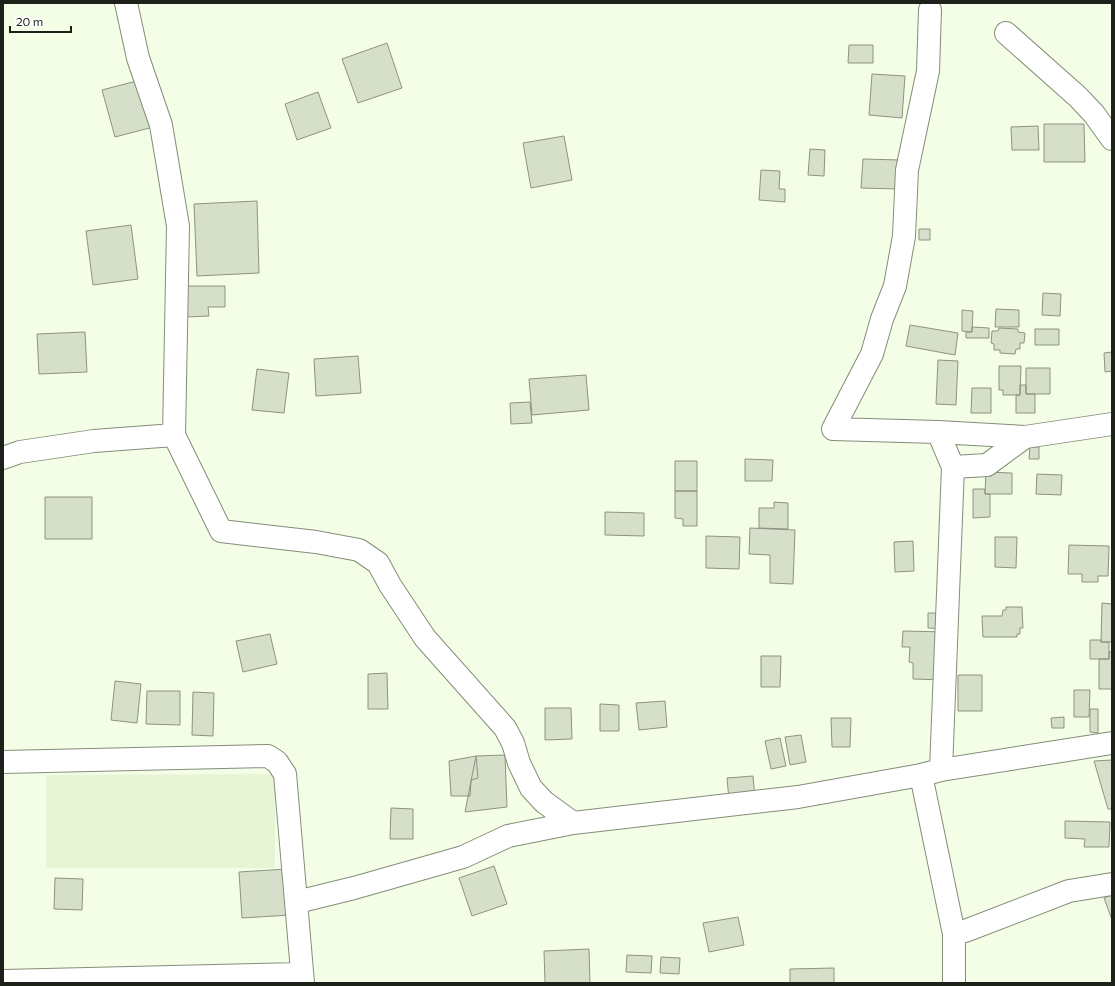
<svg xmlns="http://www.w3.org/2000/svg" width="1115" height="986" font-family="Commissioner,sans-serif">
  <rect width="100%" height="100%" fill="#f4fee7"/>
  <path fill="#e8f4d6" d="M275,774V868H46V775Z"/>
  <path fill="#d6dfc9" stroke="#8c9480" d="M387,43L402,88L358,103L342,59Z
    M849,45H873V63H848Z
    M872,74L905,76L902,118L869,115Z
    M148,78L161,125L115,137L102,90Z
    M318,92L331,128L297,140L285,104Z
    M1044,124H1084L1085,162H1044Z
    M1038,126L1039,150H1012L1011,127Z
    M564,136L572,180L531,188L523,143Z
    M810,149L825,150L824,176L808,175Z
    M863,159L900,160L898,189L861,188Z
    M761,170L780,171L779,189H785V202L759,200Z
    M257,201L259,273L197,276L194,204Z
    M131,225L138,279L93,285L86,231Z
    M919,229H930V240H919Z
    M184,286H225V307H208L209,316L185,317Z
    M1043,293L1061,294L1060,316L1042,315Z
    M996,309L1019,310V327H995Z
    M962,310L973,311L972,332L962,331Z
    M910,325L958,333L955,355L906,346Z
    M972,327L989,328V338H966V332H972Z
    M999,328L1018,329V332L1025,333L1024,343H1020V349H1016L1015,354L1000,353V350H994V344L991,343L992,331H998Z
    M1035,329H1059V345H1035Z
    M85,332L87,372L39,374L37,334Z
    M1112,352V371L1105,372L1104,353Z
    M358,356L361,393L316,396L314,359Z
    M938,360L958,361L956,405L936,404Z
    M999,366H1021L1020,395H1003V390H999Z
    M1026,368H1050V394H1026Z
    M257,369L289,373L284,413L252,410Z
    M586,375L589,410L532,415L529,379Z
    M1020,385H1026V394H1035V413H1016V395H1020Z
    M972,388H991V413H971Z
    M530,402L532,423L511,424L510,403Z
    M1030,447H1039V459H1029Z
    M745,459L773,460L772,481H745Z
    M675,461H697V491H675Z
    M986,472L1012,473V494H985Z
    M1037,474L1062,475L1061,495L1036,494Z
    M973,489H985V494H990V517L973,518Z
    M675,491H697V526H683V519L675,518Z
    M45,497H92V539H45Z
    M774,502L788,503V529L759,528V508H774Z
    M605,512L644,513V536L605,535Z
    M750,528L795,530L793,584L770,583V555L749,554Z
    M706,536L740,537L739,569L706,568Z
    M995,537H1017L1016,568L995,567Z
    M913,541L914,571L895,572L894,542Z
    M1069,545L1109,546L1108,576H1098V582H1082V574H1068Z
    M1102,603L1112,604V642H1101Z
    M1006,607H1022L1023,628H1020V634H1017V637H983L982,616H1002L1003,610H1006Z
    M928,613H950V629L928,628Z
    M903,631L947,632L946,680L913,679V663L909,662L910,647H902Z
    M270,634L277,664L243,672L236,641Z
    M1090,640H1101V642H1109V659H1090Z
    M1109,652H1112V689H1099V659H1109Z
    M761,656H781L780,687H761Z
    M387,673L388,709H368V674Z
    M958,675H982V711H958Z
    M115,681L141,684L137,723L111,720Z
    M1074,690H1090L1089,717H1074Z
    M147,691H180V725L146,724Z
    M193,692L214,693L213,736L192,735Z
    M665,701L667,727L639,730L636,703Z
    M600,704L619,705V731H600Z
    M545,708H571L572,739L545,740Z
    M1090,709H1098V733L1090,732Z
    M1064,717V728H1052L1051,718Z
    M831,718H851L850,747H832Z
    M801,735L806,762L790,765L785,737Z
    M780,738L786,766L771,769L765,741Z
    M505,755L507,807L465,812L476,756Z
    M476,756L478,778L471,780L470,796H451L449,761Z
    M1112,760V809H1108L1094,761Z
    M753,776L755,798L729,800L727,778Z
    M391,808L413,809V839H390Z
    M1065,821L1110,822L1109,847H1084L1085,839L1065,838Z
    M494,866L507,904L472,916L459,878Z
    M287,869L290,915L242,918L239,872Z
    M55,878L83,879L82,910L54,909Z
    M1112,895V920L1104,898Z
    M738,917L744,945L709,952L703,923Z
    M589,949L590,983H545L544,951Z
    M627,955L652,956L651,973L626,972Z
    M661,957L680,958L679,974L660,973Z
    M834,968V983H790V969Z"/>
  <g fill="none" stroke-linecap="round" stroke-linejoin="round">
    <g stroke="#848d79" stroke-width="24">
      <path id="minor" d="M126,3L138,58L161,125L178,226L174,435L221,531L316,542L359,550L378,563L390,585L425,638L505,728L513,743L519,763L531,788L544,802L573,823
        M930,10L928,71L907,170L904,236L895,286L882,319L872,354L833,429L938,432L953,467L941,770
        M1006,33L1078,97L1094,114L1112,139
        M938,432L1025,437L1112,424
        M3,458L20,452L94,441L174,435
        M3,762L268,756L277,762L285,774L303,983
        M921,775L954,934V983
        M297,902L354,888L463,857L508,836L573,823L798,797L921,775L941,770L1112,743
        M954,934L965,931L1069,891L1112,884
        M3,981L302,974"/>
    </g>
    <g stroke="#848d79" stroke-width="24">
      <path id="secondary" d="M953,467L987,465L1025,437"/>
    </g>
    <use href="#minor" stroke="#fff" stroke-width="22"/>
    <use href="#secondary" stroke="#fff" stroke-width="22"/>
  </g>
  <rect width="1115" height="986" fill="none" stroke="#1e2119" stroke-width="8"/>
  <path d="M10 26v6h61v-6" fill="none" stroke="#1e2119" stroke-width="2"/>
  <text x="16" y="26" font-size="12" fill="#1e2119" stroke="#ffffff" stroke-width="3" paint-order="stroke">20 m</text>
</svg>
